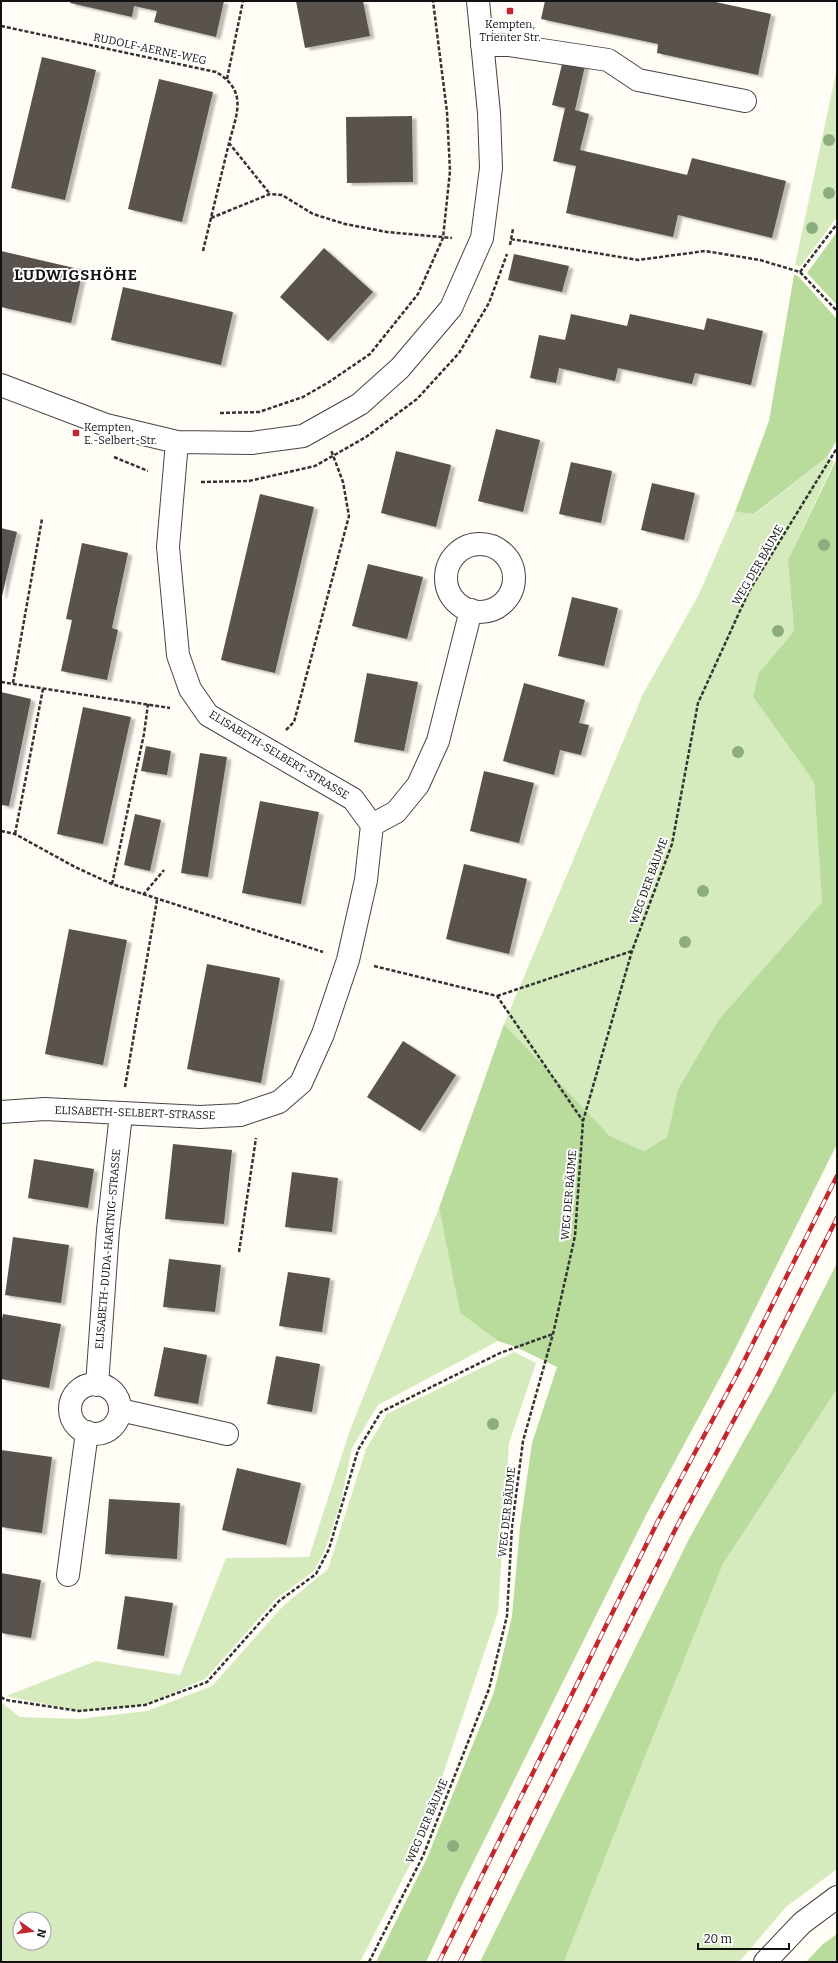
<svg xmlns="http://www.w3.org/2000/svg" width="838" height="1963" font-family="Bitter,serif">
  <defs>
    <filter id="shadow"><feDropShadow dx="4.5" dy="2.5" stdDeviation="1" flood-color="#0004"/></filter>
  </defs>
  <rect width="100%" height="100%" fill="#fffdf5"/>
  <path fill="#d5ebbd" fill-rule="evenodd" d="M837,68V217L800,267L795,265Z
    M827,457L834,462L788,560L794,631L758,674L753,697L814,782L822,902L719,1019L678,1089L667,1137L644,1151L610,1136L504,1024L643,694L698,596L735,512L755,514Z
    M439,1208L460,1313L498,1341L378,1405L352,1448L340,1505L325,1550L314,1571L277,1598L205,1679L145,1705L79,1711L6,1696L96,1661L180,1675L226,1558L309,1557L350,1430Z
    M514,1352L536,1363L509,1443L498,1612L417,1851L360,1962H1V1702L20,1717L78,1719L147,1711L212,1686L284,1605L328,1569L366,1449L387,1414ZM20,1919H44V1943H20Z
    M837,1389V1869L786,1907L739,1962H564L644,1759L723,1564Z"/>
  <path fill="#b9dc9c" d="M837,232V305L807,273Z
    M794,275L798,276L837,319V440L827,457L754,514L735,512L769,421Z
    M837,458V1144L728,1363L646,1515L459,1891L426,1962H376L427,1858L494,1692L512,1616L520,1527L532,1443L557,1367L516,1347L498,1341L460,1313L439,1208L504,1024L610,1136L644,1151L667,1137L678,1089L719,1019L822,902L814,782L753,697L758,674L794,631L788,560Z
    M837,1263V1389L723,1564L644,1759L564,1962H480L690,1537L773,1389Z
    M837,1934V1962H806L823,1944Z"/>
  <path fill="#5a524d" filter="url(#shadow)" d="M71,1H224L216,37L154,22L157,11L134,6L132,17L70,3Z
    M296,1H363L370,36L305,48Z
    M545,1H711L771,14L758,75L657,53L658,44L541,19Z
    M564,56L586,61L575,110L589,114L580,150L687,175L692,158L786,181L772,238L678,215L673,237L566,213L576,166L553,161L565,108L552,105Z
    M42,57L96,70L65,200L11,188Z
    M159,79L213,92L182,222L128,209Z
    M412,116L413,182L347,183L346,117Z
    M324,248L373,292L328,341L280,297Z
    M1,251L83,270L71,323L1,307Z
    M514,254L569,266L562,292L508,280Z
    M123,287L233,312L221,365L111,340Z
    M571,314L627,326L630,314L704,330L707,318L763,331L751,385L695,373L692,384L618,368L615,381L559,368L556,383L530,378L539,335L565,340Z
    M496,429L540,440L523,512L478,501Z
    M396,451L451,465L436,527L381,513Z
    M571,462L612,471L601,523L559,514Z
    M652,483L695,493L684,540L641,530Z
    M260,494L314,507L275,673L221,660Z
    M1,528L17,532L2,596H1Z
    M82,543L128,553L112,628L118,630L107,680L61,671L72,620L66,619Z
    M368,564L423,577L407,639L352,626Z
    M572,597L618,608L604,666L558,656Z
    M367,673L418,682L404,751L354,742Z
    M524,683L585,700L579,723L589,725L581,755L560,750L554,775L503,761Z
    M1,692L31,699L9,806L1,805Z
    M83,707L131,717L103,844L57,834Z
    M146,746L171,751L167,775L141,771Z
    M200,753L227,757L208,877L181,873Z
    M484,771L534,783L519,843L470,831Z
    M260,801L319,812L301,904L242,893Z
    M135,814L161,820L150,871L124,865Z
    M464,864L527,879L509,954L446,939Z
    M69,929L127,940L103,1065L45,1054Z
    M207,964L280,978L261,1083L187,1069Z
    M403,1041L456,1075L420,1131L367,1097Z
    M173,1144L232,1150L224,1224L165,1219Z
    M34,1159L94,1169L88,1208L28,1198Z
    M292,1172L338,1178L332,1232L285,1227Z
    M13,1237L69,1245L61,1303L5,1295Z
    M169,1259L221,1265L215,1312L163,1307Z
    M288,1272L330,1278L322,1332L279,1326Z
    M3,1314L61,1324L49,1388L1,1379V1323Z
    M164,1347L207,1355L198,1404L154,1396Z
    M276,1356L320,1364L312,1412L267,1404Z
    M1,1450L52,1457L42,1533L1,1527Z
    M237,1468L301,1483L286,1545L222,1530Z
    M109,1499L180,1503L177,1559L105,1554Z
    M1,1573L41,1580L31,1638L1,1633Z
    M125,1596L173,1603L164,1656L117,1649Z"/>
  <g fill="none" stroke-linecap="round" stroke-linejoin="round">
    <g stroke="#444" stroke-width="24">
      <path id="minor" d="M482,45H509L608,60L638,80L745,101
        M1,385L106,425L177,442L252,443L303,436L360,404L400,368L451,308L482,238L491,168L489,113L478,1
        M446 578a34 34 0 1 1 68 0a34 34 0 1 1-68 0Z
        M372,825L396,812L418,785L438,741L471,610
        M1,1112L45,1109L200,1117L240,1115L279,1102L301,1083L323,1034L348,960L366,880L372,825L353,799L208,715L190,689L178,655L168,547L177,442
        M70 1409a25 25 0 1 1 50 0a25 25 0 1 1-50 0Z
        M97,1385L108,1230L121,1114
        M120,1410L227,1434
        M68,1575L87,1432
        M765,1962L802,1923L837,1897"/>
    </g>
    <path stroke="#333" stroke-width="2.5" stroke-dasharray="4 2" stroke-linecap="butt" d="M1,26L216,72C248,91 237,113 229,143L270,194
      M227,79L243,1
      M211,218L270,194L282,195L313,214L345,224L387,232L452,238
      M511,239L638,260L705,251L760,260L800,272L837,311
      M510,245L513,229
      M203,251L229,143
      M800,272L837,224
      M220,413L259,412L303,397L329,382L370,354L418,294L443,238L450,171L447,112L433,1
      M114,457L148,471
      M201,482L249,481L315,466L366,437L417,399L459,353L489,303L507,254
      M1,682L170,708
      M13,683L42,519
      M286,730L294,722L349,516L343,482L331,450
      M1,831L15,834L75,867L112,884L323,952
      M15,834L43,689
      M112,884L144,734L148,704
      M143,895L164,870
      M374,966L497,996L583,1121
      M497,996L632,951
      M125,1087L157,900
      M239,1252L256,1138
      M1,1697L6,1700L79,1711L145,1705L207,1682L279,1601L316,1574L329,1549L358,1450L381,1412L500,1353L553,1334
      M369,1962L423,1856L489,1689L507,1616L512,1526L523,1441L553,1334L575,1236L583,1121L632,951L672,844L698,703L749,591L837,448"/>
    <use href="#minor" stroke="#fff" stroke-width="22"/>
    <g stroke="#c4262e" stroke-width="4.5">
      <path id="rail" d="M439,1962L658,1521L740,1369L837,1176
        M460,1962L675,1530L757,1377L837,1218"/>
    </g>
    <use href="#rail" stroke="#fff" stroke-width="3" stroke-dasharray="9" stroke-linecap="butt"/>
  </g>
  <g fill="#8dad7f">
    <circle cx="829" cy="140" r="6"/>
    <circle cx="829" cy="193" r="6"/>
    <circle cx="812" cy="228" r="6"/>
    <circle cx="824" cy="545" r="6"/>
    <circle cx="778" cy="631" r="6"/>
    <circle cx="738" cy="752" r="6"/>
    <circle cx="703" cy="891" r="6"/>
    <circle cx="685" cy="942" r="6"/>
    <circle cx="493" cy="1424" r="6"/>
    <circle cx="453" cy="1846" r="6"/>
  </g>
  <g fill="#c4262e" stroke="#fff" stroke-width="1.5">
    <rect x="506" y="7" width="8" height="8" rx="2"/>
    <rect x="72" y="429" width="8" height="8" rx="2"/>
  </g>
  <g text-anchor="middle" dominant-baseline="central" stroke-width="4" stroke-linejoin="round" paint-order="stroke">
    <g font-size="11" fill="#111" stroke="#fff">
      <text x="510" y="24">Kempten,<tspan x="510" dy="13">Trienter Str.</tspan></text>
      <text x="84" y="427" text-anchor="start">Kempten,<tspan x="84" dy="13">E.-Selbert-Str.</tspan></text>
    </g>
    <g font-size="11" fill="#111" stroke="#fff">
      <text transform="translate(150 49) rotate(12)">RUDOLF-AERNE-WEG</text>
      <text transform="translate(758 565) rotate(-60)">WEG DER BÄUME</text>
      <text transform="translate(279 755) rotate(31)">ELISABETH-SELBERT-STRASSE</text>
      <text transform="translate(649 881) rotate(-70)">WEG DER BÄUME</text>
      <text transform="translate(135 1113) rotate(2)">ELISABETH-SELBERT-STRASSE</text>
      <text transform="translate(569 1195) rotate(-85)">WEG DER BÄUME</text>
      <text transform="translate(108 1249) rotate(-85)">ELISABETH-DUDA-HARTNIG-STRASSE</text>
      <text transform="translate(507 1512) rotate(-84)">WEG DER BÄUME</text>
      <text transform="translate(427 1821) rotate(-67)">WEG DER BÄUME</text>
    </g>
    <g font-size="15" font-weight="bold" letter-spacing="1" fill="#111" stroke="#fff">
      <text x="76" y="275">LUDWIGSHÖHE</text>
    </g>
  </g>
  <rect width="838" height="1963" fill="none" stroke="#111111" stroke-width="4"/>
  <g transform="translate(32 1931) rotate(104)"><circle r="19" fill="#ffffff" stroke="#a0a0a0"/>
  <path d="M0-3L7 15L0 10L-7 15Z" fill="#c4262e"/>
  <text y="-6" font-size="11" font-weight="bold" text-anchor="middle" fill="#111111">N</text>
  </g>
  <path d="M698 1943v6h91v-6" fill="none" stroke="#111111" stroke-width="2"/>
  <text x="704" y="1943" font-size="12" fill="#111111" stroke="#ffffff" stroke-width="3" paint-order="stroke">20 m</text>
</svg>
